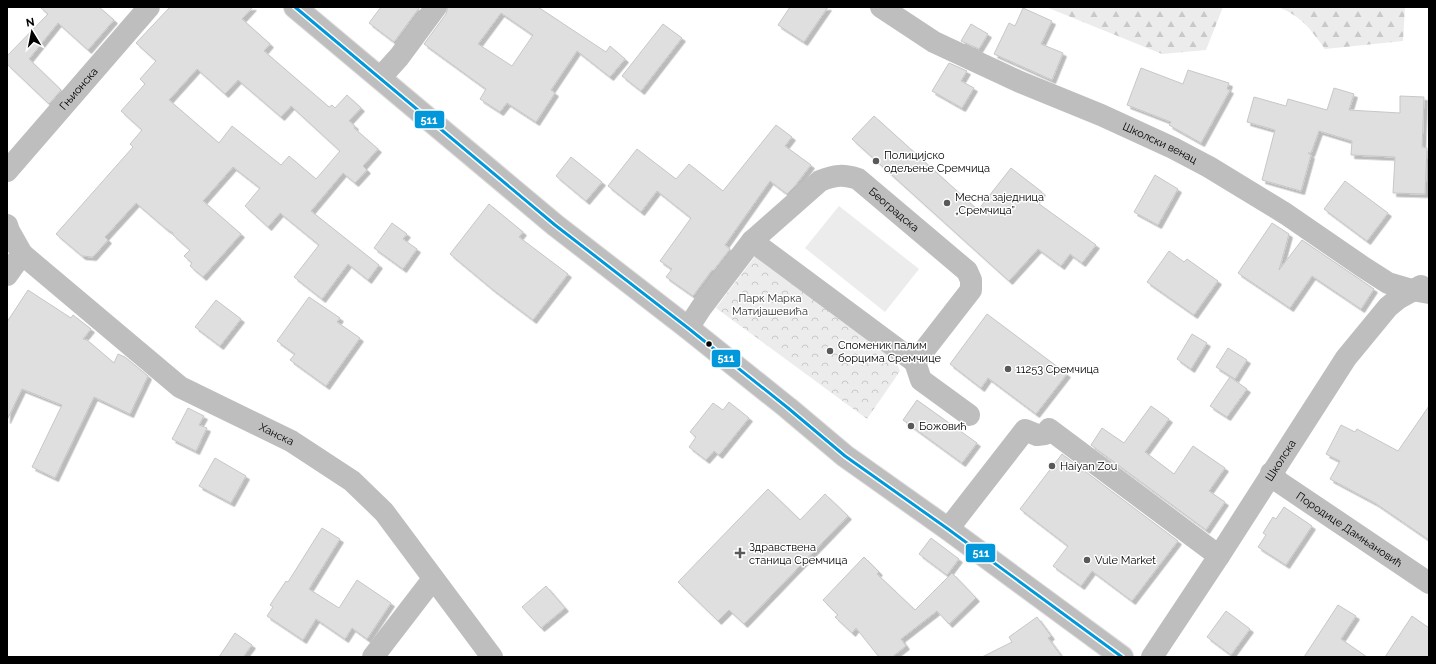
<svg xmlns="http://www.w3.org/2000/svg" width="1436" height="664" font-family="Raleway,sans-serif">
  <defs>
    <pattern id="forest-firs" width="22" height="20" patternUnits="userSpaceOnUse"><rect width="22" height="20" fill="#ececec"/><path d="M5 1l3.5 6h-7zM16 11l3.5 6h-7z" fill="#c9c9c9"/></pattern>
    <pattern id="park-crowns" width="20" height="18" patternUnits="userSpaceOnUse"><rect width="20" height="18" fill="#ececec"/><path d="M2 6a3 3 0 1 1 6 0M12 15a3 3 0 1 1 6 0" fill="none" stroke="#c9c9c9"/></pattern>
    <filter id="shadow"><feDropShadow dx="3.5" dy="3.5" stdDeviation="0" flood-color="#0004"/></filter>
  </defs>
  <rect width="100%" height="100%" fill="#fff"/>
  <path fill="url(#forest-firs)" d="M1046,7H1223L1206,50L1162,54Z
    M1278,7H1405L1403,41L1325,49C1310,29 1303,17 1278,7Z"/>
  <path fill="url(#park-crowns)" d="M759,251L894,356L900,371L867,419L716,308Z"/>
  <path fill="#ececec" d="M839,206L919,269L885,312L805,248Z"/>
  <path fill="#dfdfdf" stroke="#c7c7c7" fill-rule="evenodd" filter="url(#shadow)" d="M40,7H99L114,20L88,50L58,23L29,59L61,90L49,104L7,64V56L48,14Z
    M170,7H253L242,19L270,44L264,51L329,107L332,105L335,108L347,95L361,108L349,121L355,126L354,128L378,149L363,166L367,170L355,183L343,173L311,211L379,265L368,280L348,264L322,299L294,277L319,245L280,213L268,227L245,206L260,188L233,167L203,201L241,234L203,277L190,266L192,263L184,256L190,250L173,235V233L165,228L136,203L105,237L108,240L93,257L82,256L56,234L133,147L130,144L142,130L121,111L145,84L140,79L156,61L136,43ZM197,69L225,94L238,80L281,117L291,106L340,151L316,179L289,156L281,165L232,126L219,143L169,100Z
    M381,7H420L394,42L369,23Z
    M448,7H538L606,52L610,46L625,59L610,77L577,51L551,90L555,93L536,122L507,103L500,112L480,99L486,89L424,44L446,14ZM501,13L533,35L512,66L478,44Z
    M790,7H828L804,42L778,25Z
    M1023,8L1052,21L1041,44L1063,53L1052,80L994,54L1009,23L1015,26Z
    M663,24L682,38L641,91L622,76Z
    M971,24L988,34L979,49L961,41Z
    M949,63L967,71L961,81L974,88L962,108L932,91Z
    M1141,68L1183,84L1188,70L1229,83L1227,89L1230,90L1201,143L1169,125L1171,122L1127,105Z
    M1334,88L1354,94L1349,110L1400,113V96L1424,97L1422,147L1427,148L1425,194L1393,193L1395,157L1351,155L1352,141L1319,131L1311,153H1308L1311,155L1301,191L1262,180L1275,130L1247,122L1254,97L1286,106L1288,99L1327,110Z
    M874,116L978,210L1011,168L1042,192L1035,201L1096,245L1082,263L1070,254L1061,266L1038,249L1009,281L852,139Z
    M776,125L792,137L785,146L811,165L794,187L787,194L770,181L725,245L730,249L713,271L712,270L693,296L666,277L672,269L660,261L691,218L657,191L641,212L608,186L637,149L676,179L689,164L723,191Z
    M571,157L602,182L586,201L556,176Z
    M1155,175L1178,189L1158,225L1134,212Z
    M1345,181L1388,213L1367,241L1324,209Z
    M489,204L523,232L519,237L568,274L533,320L492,289L450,254Z
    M392,223L407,234L403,239L417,249L403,269L374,248Z
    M1272,223L1289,234L1279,270L1302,240L1374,289L1361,309L1312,276L1290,308L1238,273Z
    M1169,251L1184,262L1187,259L1218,281L1194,315L1147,282Z
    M28,290L71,318L73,315L91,329L83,339L87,340L114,363L118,354L125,357L148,376L130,414L94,397L55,478L32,467L62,405L22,389L7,420V322Z
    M309,297L340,318L337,322L360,338L326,386L290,360L295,354L277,341Z
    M216,300L241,319L220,346L195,327Z
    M987,314L1067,374L1036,414L988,378L981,388L950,364Z
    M1192,334L1207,343L1191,369L1177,359Z
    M1228,348L1247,360L1235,379L1216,367Z
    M1230,377L1247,389L1227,417L1210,406Z
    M917,400L977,443L962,463L903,420Z
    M729,402L749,418L719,455L714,451L706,460L689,447L696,437L690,432L713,403L723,410Z
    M1151,406L1169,419L1145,452L1174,474L1193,446L1225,468L1209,491L1225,502L1206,530L1091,445L1102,428L1124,443Z
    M1429,406V540L1375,503L1330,479L1340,461L1326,454L1341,425L1355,432L1357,429L1398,451Z
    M188,408L204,416L199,425L207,428L196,451L172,439Z
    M1062,454L1178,541L1132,601L1092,571L1081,586L1053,566L1068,546L1020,509Z
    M215,458L246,476L231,503L199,486Z
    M768,489L800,520L825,494L848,516L744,624L729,610L718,621L678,582Z
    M1284,507L1312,526L1286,565L1258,547L1266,535L1263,533L1273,517L1276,519Z
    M322,528L340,539L309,589L339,608L357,580L391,603L367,639L352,628L345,639L316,619L303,640L267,616L273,607L270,605L286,581L288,582Z
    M931,538L959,559L947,575L919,554Z
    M864,557L879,572L877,574L915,610L952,573L976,598L949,624L937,611L901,639L906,646L892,657H879L856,628L852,633L835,617L838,615L823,600Z
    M546,586L565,608L541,628L522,607Z
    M1338,605L1356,616L1341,639L1367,657H1304Z
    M1226,611L1250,629L1231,655L1207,637Z
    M1412,616L1429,628V657H1385Z
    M1037,617L1051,636L1048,638L1062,657H982L1012,642L1009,637Z
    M235,633L252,645L243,657H219Z"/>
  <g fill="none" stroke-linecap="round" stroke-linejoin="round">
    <g stroke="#dbdbdb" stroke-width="24">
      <path id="major" d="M295,7L555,225L688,328L788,408L845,456L948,529L1122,657"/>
    </g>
    <g stroke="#bebebe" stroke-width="22">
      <path id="s1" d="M881,7L934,42L1020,82L1101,115L1173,148L1209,167L1286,214L1363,267L1388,283L1412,290L1429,293"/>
      <path d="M380,78L399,57L436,7"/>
      <path id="s2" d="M7,171L149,7"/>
      <path d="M7,225L9,231L22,254L7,275"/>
      <path d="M752,241L915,362"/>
      <path id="s3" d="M22,254L180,387L291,441L352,481L384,512L492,657"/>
      <path id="s4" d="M688,328L701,308L752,241L820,181C835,175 843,174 858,179L967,271L971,280V290L915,362L921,380L969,415"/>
      <path id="s5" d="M1271,473L1279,482L1429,583"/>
      <path d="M948,529L1025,430L1037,435L1045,434L1049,429L1219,556"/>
      <path d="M373,657L433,579"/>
      <path id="s6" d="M1152,657L1219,556L1346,358L1388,307L1399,298L1421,286"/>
    </g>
    <use href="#major" stroke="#bebebe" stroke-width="22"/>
    <g stroke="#fff" stroke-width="6">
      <path id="bus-1" d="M295,7L555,225L688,328L788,408L845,456L948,529L1122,657"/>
    </g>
    <use href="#bus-1" stroke="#0098da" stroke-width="3"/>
  </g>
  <g fill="#595959" stroke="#fff" stroke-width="1.5">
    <circle cx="876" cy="161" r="4"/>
    <circle cx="947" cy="203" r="4"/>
    <circle cx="830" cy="351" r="4"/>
    <circle cx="1008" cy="369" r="4"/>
    <circle cx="911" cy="426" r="4"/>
    <circle cx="1052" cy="466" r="4"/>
    <path d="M738 547h4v4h4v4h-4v4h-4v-4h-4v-4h4z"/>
    <circle cx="1087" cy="560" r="4"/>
  </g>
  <circle fill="#000" stroke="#fff" stroke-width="1.5" cx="709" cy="344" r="3.5"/>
  <g text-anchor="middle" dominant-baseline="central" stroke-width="3" stroke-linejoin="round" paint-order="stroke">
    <g font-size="11" fill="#000" stroke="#fff">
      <text stroke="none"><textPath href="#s2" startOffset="109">Гњионска</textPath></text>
      <text stroke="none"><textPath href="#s1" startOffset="311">Школски венац</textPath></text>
      <text stroke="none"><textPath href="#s4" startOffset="285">Београдска</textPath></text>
      <text stroke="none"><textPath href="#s3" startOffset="314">Ханска</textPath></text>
      <text stroke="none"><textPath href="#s6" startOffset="235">Школска</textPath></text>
      <text stroke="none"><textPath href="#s5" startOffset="97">Породице Дамњановић</textPath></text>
    </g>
    <g font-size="11" fill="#000" stroke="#fff" text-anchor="start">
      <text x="884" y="155">Полицијско<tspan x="884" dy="13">одељење Сремчица</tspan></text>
      <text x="955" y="197">Месна заједница<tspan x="955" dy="13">„Сремчица”</tspan></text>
      <text x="838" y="345">Споменик палим<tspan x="838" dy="13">борцима Сремчице</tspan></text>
      <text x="1016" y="369">11253 Сремчица</text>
      <text x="919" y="426">Божовић</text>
      <text x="1060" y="466">Haiyan Zou</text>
      <text x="749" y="547">Здравствена<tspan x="749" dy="13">станица Сремчица</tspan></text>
      <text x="1095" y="560">Vule Market</text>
    </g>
    <g font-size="11" fill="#333" stroke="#fff">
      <text x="770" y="298">Парк Марка<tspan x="770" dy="13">Матијашевића</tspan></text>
    </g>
  </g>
  <g stroke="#fff" stroke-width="1.5">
    <rect x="414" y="110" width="31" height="19" rx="4" fill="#0098da"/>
    <rect x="711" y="349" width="30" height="19" rx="4" fill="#0098da"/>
    <rect x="965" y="543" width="31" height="20" rx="4" fill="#0098da"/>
  </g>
  <g font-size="11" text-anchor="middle" font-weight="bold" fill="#fff">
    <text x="429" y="124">511</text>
    <text x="726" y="362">511</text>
    <text x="981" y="557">511</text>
  </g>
  <rect width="1436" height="664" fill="none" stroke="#000000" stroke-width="16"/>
  <g transform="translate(32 32) rotate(350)" stroke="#ffffff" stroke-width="3" paint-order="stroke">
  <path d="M0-3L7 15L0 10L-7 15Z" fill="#000000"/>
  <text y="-6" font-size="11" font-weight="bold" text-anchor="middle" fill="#000000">N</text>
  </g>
</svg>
